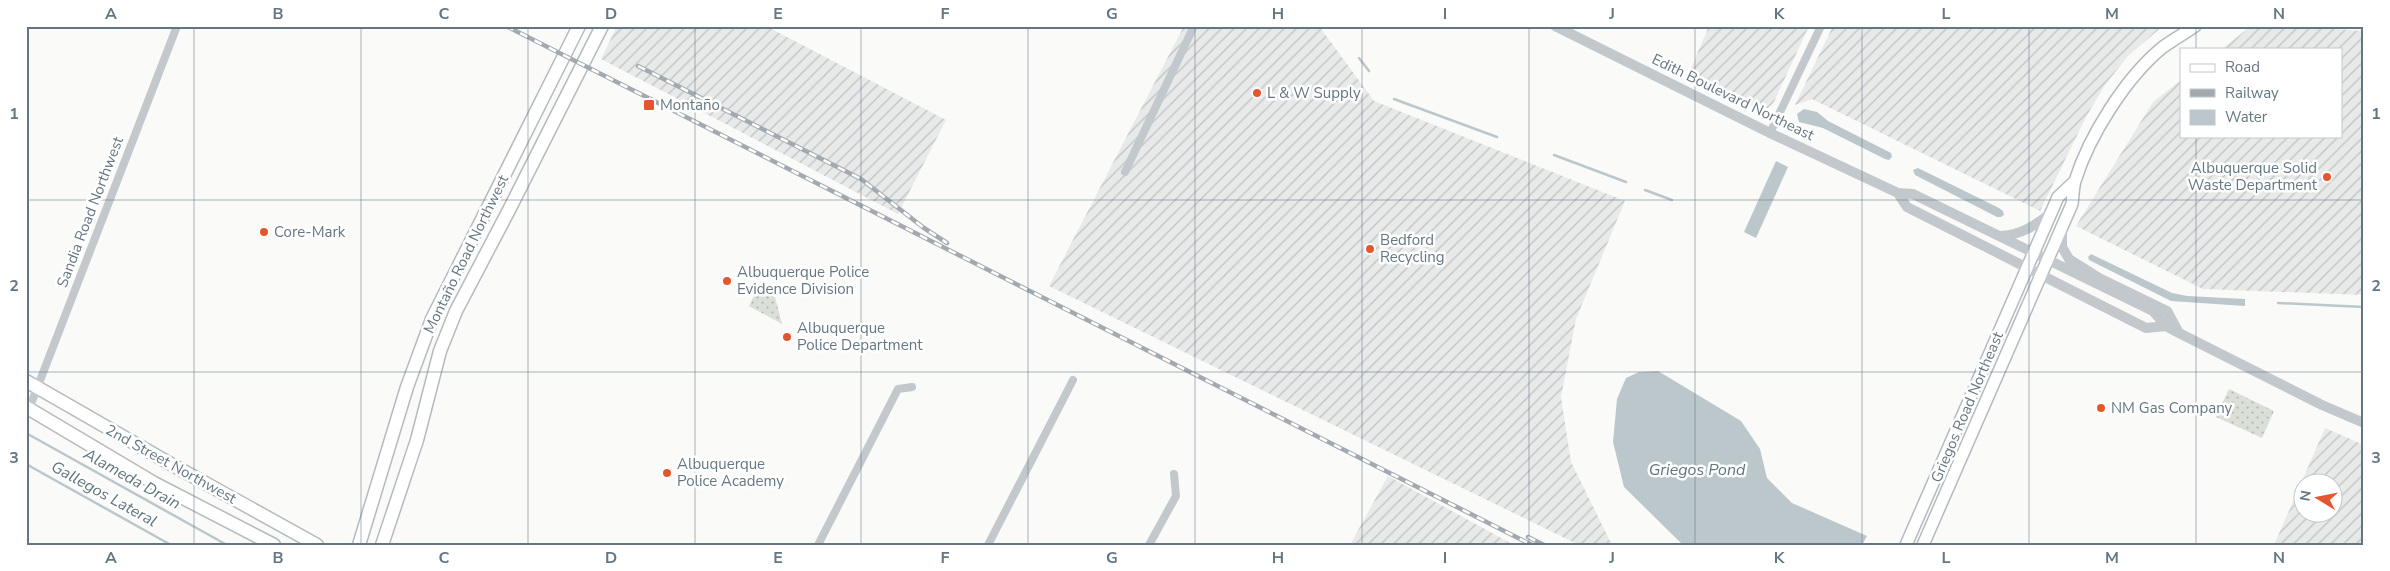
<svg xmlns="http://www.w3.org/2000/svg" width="2390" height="571" font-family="'Nunito Sans',sans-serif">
  <defs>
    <pattern id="industrial-furrows" width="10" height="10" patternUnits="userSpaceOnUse" patternTransform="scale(1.25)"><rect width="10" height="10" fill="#e8e9e9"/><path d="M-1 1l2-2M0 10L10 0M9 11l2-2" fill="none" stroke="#c0c1c2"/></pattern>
    <pattern id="grass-dots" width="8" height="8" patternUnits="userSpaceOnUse" patternTransform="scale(1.25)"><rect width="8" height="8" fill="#dadfd7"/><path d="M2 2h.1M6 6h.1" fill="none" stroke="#b4b9b4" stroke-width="1.8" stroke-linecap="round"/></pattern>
  </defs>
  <rect width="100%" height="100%" fill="#fafaf8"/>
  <path fill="url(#industrial-furrows)" fill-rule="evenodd" d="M617,26H766L946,120L898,214L601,59Z
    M1184,26H1319L1374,101L1625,201L1576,319L1561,397L1571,462L1612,545H1579L1049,286Z
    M1709,26H1809L1774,102L1768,108H1758L1689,73Z
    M1833,26H2163L2128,56L2105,85L2086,117L2040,211L1812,99L1795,105Z
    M2251,26H2290L2364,31V295L2203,289L2076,226L2153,102L2181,80V136H2341V49H2222Z
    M2325,428L2364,445V545H2274ZM2302,484H2332V514H2302Z
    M1388,476L1514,545H1350Z"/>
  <path fill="url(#grass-dots)" d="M757,290L775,297L782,324L749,306Z
    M2229,389L2274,411L2262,438L2216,417Z"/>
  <path fill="#bbc7cb" d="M1804,109L1817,112L1828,121L1891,153L1892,157L1889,160L1885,159L1823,128L1799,122L1797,114Z
    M1776,161L1788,167L1756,238L1744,232Z
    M1918,168L1999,208L2003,211L2004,215L2001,217H1997L1915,175L1913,170Z
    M2091,254L2172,293L2187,296L2245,299V306L2171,301L2089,260L2088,257Z
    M1658,371L1741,421L1760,449L1767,478L1792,503L1867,536L1862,545H1683L1624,487L1613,442L1617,399L1626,378L1639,372Z"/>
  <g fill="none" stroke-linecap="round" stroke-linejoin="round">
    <path stroke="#bbc7cb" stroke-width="2.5" d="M1359,58L1369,71
      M1394,99L1497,137
      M1554,155L1626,182
      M1645,190L1672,200
      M2278,303L2364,307
      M26,433L227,545
      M26,464L171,545"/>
    <g stroke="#b3babf" stroke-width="14">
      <path id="secondary" d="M1906,545L2058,197L2074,182
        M1923,545L2072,204C2073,197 2073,188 2075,181C2089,136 2126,77 2163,47C2173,40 2185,33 2195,26"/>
    </g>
    <g stroke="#b5babe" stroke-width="15">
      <path id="primary" d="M26,381L169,463L317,545
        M26,407L154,483L274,545
        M359,545L407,387L432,319L579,26
        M382,545L417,440L440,351L456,311L509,210L602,26"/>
    </g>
    <path stroke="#c3c8cc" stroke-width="8" d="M1770,133L1821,26
      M1125,172L1194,26
      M29,409L177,26
      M818,545L898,389L912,387
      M988,545L1073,380
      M1149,545L1176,496L1174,474"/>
    <path stroke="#c3c8cc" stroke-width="10" d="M1555,26L1770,133L1898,193L1913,194L2153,311L2166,326L2179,333L2322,405L2364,423
      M1898,193L1907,207L2146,328L2166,326
      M2062,229V247L2069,259L2099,278L2167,311L2179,333
      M2000,236C2021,235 2034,226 2050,214"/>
    <use href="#secondary" stroke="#fff" stroke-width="11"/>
    <use href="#primary" stroke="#fff" stroke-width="12"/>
    <g stroke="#a2aab0" stroke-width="4.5">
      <path id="rail" d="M506,26L1532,545
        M638,66L861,179L924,228L947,243
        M1528,537L1544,545"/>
    </g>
    <use href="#rail" stroke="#fff" stroke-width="2.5" stroke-dasharray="8" stroke-linecap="butt"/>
  </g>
  <path fill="none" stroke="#657683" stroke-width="1" stroke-opacity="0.55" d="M194,26V545M361,26V545M528,26V545M695,26V545M861,26V545M1028,26V545M1195,26V545M1362,26V545M1529,26V545M1695,26V545M1862,26V545M2029,26V545M2196,26V49M2196,136V545M26,200H2364M26,372H2364"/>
  <g fill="#e4572e" stroke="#fff" stroke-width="2">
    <circle cx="1257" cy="93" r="5"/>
    <rect x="643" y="99" width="12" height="12" rx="2.5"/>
    <circle cx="2327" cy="177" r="5"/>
    <circle cx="264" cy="232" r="5"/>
    <circle cx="1370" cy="249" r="5"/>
    <circle cx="727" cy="281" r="5"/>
    <circle cx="787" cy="337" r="5"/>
    <circle cx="2101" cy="408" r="5"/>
    <circle cx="667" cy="473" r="5"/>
  </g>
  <g text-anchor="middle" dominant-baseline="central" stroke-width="5" stroke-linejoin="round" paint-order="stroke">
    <g font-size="15" fill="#657683" stroke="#fff" text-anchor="start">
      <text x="1267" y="93">L &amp; W Supply</text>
      <text x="660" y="105">Montaño</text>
      <text x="2317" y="168" text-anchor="end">Albuquerque Solid<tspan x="2317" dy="17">Waste Department</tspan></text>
      <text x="274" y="232">Core-Mark</text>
      <text x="1380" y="240">Bedford<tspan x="1380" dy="17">Recycling</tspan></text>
      <text x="737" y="272">Albuquerque Police<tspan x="737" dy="17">Evidence Division</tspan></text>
      <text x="797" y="328">Albuquerque<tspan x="797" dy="17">Police Department</tspan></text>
      <text x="2111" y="408">NM Gas Company</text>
      <text x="677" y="464">Albuquerque<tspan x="677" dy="17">Police Academy</tspan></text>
    </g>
    <g font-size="15" fill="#657683" stroke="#fff">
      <text transform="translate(1733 97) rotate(26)">Edith Boulevard Northeast</text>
      <text transform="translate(90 212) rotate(-69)">Sandia Road Northwest</text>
      <text transform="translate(466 254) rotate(-64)">Montaño Road Northwest</text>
      <text transform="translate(1967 407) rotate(-67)">Griegos Road Northeast</text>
      <text transform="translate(171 464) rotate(29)">2nd Street Northwest</text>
    </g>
    <g font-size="16" font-style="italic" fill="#60757c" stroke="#fff">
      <text x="1697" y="470">Griegos Pond</text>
      <text transform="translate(132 479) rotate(29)">Alameda Drain</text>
      <text transform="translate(104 494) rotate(29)">Gallegos Lateral</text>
    </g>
  </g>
  <rect width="2390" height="571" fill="none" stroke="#ffffff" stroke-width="55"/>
  <rect x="2180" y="48" width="162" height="90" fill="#ffffff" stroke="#c1c8cd"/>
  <rect x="2190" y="64" width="25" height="8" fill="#ffffff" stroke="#c1c8cd"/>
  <text x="2225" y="72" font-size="15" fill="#657683">Road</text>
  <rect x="2190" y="89" width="25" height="8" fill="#a2aab0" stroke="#c1c8cd"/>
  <text x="2225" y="98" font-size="15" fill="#657683">Railway</text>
  <rect x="2190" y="110" width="25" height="15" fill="#bbc7cb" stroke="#c1c8cd"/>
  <text x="2225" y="122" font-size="15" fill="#657683">Water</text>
  <g transform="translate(2318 498) rotate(280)"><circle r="24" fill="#ffffff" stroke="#c1c8cd"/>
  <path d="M0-4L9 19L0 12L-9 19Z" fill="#e4572e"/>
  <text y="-8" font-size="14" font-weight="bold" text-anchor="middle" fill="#657683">N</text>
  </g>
  <rect x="28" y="28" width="2334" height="516" fill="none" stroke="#657683" stroke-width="2"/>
  <g font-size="16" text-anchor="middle" font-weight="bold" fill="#657683">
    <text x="111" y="19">A</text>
    <text x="278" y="19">B</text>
    <text x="444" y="19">C</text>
    <text x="611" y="19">D</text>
    <text x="778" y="19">E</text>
    <text x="945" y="19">F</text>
    <text x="1112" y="19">G</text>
    <text x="1278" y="19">H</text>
    <text x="1445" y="19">I</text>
    <text x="1612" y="19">J</text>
    <text x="1779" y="19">K</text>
    <text x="1946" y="19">L</text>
    <text x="2112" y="19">M</text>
    <text x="2279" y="19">N</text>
    <text x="14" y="119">1</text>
    <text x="2376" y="119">1</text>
    <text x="14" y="291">2</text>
    <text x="2376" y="291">2</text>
    <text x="14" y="463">3</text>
    <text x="2376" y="463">3</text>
    <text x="111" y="563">A</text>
    <text x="278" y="563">B</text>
    <text x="444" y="563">C</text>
    <text x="611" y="563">D</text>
    <text x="778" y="563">E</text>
    <text x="945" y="563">F</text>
    <text x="1112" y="563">G</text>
    <text x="1278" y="563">H</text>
    <text x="1445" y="563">I</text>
    <text x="1612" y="563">J</text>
    <text x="1779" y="563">K</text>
    <text x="1946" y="563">L</text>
    <text x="2112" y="563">M</text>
    <text x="2279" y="563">N</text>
  </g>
</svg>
